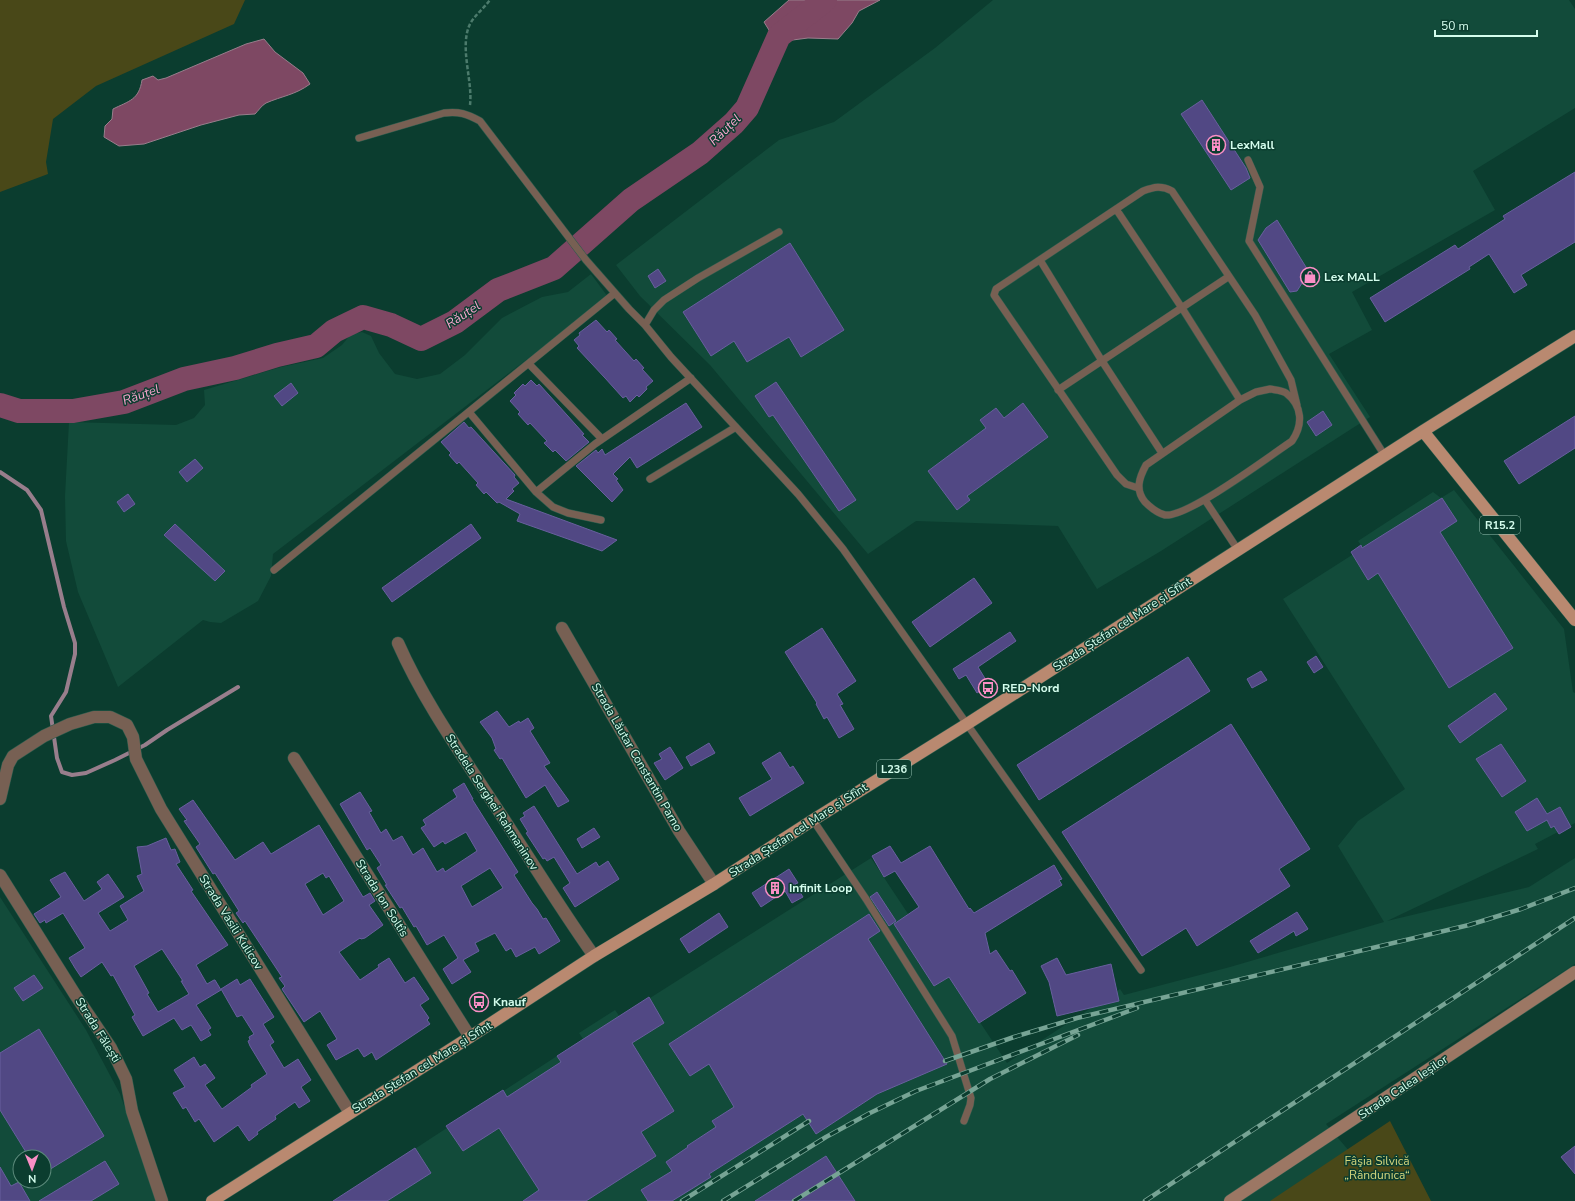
<svg xmlns="http://www.w3.org/2000/svg" width="1575" height="1201" font-family="'Nunito Sans',sans-serif">
  <rect width="100%" height="100%" fill="#0b3d2f"/>
  <path fill="#124b3a" fill-rule="evenodd" d="M993,0H1569L1575,9V108L1473,171L1495,210L1352,292L1372,330L1329,354L1370,417L1161,551L1097,589L1058,526L916,521L868,554L710,365L640,296L616,265L779,140L834,122L935,48Z
    M591,274L608,297L273,554L271,576L258,601L221,623L210,622L203,620L118,687L78,592L66,541L65,496L69,422L176,425L194,418L205,405L204,390L281,367L323,358L342,345L351,334L362,332L371,336L379,353L395,374L417,379L440,374L465,355L502,318L542,297L568,292Z
    M1454,490L1564,629L1573,692L1575,693V823L1535,844L1538,849L1387,921L1529,887L1575,858V964L1326,1124L1362,1166L1312,1201H335L583,1039L579,1033L615,1010L620,1017L871,858L1007,1063L1120,989L1124,995L1230,967L1384,922L1338,846L1358,821L1405,789L1283,599L1363,548L1358,541L1433,492L1441,498Z
    M0,897L86,1030L120,1094L135,1137L161,1201H0ZM20,1157H44V1181H20Z"/>
  <path fill="#494818" d="M0,0H245L234,24L96,86L53,119L46,162L48,174L0,192Z
    M1390,1121L1431,1201H1270Z"/>
  <path fill="#7e4863" stroke="#987e8c" d="M789,0H880L859,11L852,23L838,39L808,38L785,41L772,35L764,22Z
    M264,39L275,52L303,73L310,84C295,95 282,96 266,103C262,105 258,111 255,114L239,115L201,125L144,144L119,146L104,137L105,126L112,119L113,109C129,101 139,100 142,80L153,76L158,80L166,78L246,44Z"/>
  <g fill="none" stroke-linecap="round" stroke-linejoin="round">
    <path stroke="#987e8c" stroke-width="4" d="M0,472L27,490L41,510L64,607L75,643V654L66,692L51,716L57,758L62,772L72,775L86,773L115,760L145,745L167,730L238,687"/>
    <path stroke="#7e4863" stroke-width="24" d="M0,405L19,411H73L124,402L184,379L235,368L277,355L316,346L334,331L363,317L391,325L421,339L455,322L498,290L554,268L631,200L700,153L734,123L747,108L779,36L825,0"/>
  </g>
  <path fill="#514884" stroke="#685f9e" fill-rule="evenodd" d="M1202,100L1246,168L1250,178L1231,190L1181,114Z
    M1575,172V242L1521,275L1527,285L1514,293L1489,254L1469,267L1470,269L1385,322L1370,298L1455,245L1458,249L1505,219L1503,216Z
    M1277,220L1309,272L1297,291L1290,292L1258,240L1266,228Z
    M790,243L844,330L801,357L789,337L747,362L734,341L711,356L683,312Z
    M658,269L666,281L655,288L648,276Z
    M596,320L607,332L609,330L617,339L615,340L634,361L636,359L644,368L642,369L653,381L646,387L647,389L639,397L637,395L630,402L626,396L623,398L605,378L577,348L579,346L574,340L580,335L579,333Z
    M531,380L537,386L539,384L567,415L584,434L582,435L589,442L566,461L555,450L553,452L544,443L547,441L530,423L528,425L518,414L520,412L510,401L516,395L514,393L523,384L525,386Z
    M776,382L856,500L839,511L773,415L769,417L755,396Z
    M291,383L298,393L282,406L274,396Z
    M686,403L702,427L637,468L630,457L613,474L618,479L616,480L623,490L612,502L576,466L596,450L598,453L602,449L605,455Z
    M1023,403L1048,437L967,496L970,500L957,510L928,471L986,428L980,420L996,408L1004,418Z
    M1323,411L1332,425L1316,436L1307,422Z
    M1575,416V448L1519,484L1504,461Z
    M464,422L469,428L471,427L515,475L514,477L519,483L512,489L514,491L506,499L617,540L602,551L517,521L520,514L499,502L497,503L486,492L484,494L476,485L478,483L459,462L457,464L449,455L451,453L441,442Z
    M195,459L203,468L187,482L179,472Z
    M128,494L135,504L124,512L117,502Z
    M1442,498L1457,521L1440,532L1513,648L1449,688L1378,573L1368,580L1351,552L1361,545L1362,548Z
    M175,524L225,571L215,581L164,535Z
    M471,524L481,538L392,602L382,588Z
    M974,578L992,603L930,647L912,622Z
    M822,628L856,681L837,694L843,704L840,705L854,729L839,738L827,717L824,719L816,704L817,703L785,652Z
    M1010,632L1016,641L978,667L989,685L977,693L966,675L959,679L953,669Z
    M1316,656L1323,667L1314,673L1307,662Z
    M1188,657L1210,691L1039,800L1017,765Z
    M1261,671L1267,680L1252,688L1247,679Z
    M1495,693L1507,709L1460,743L1448,726Z
    M497,711L509,727L519,721L520,723L528,718L534,728L530,731L550,763L544,766L569,801L558,807L545,785L526,798L502,758L500,759L494,750L496,749L492,738L480,722Z
    M1231,724L1310,849L1279,869L1290,886L1197,946L1186,928L1142,956L1062,832Z
    M709,743L715,753L691,766L686,757Z
    M1501,744L1526,781L1502,797L1476,759Z
    M670,747L683,768L665,780L654,763L662,759L659,754Z
    M780,752L790,768L793,766L804,783L750,816L739,798L772,779L762,763Z
    M464,783L473,799H472L518,872L514,875L532,903L537,909L543,919L546,918L560,941L539,954L535,947L516,957L511,948L506,951L495,933L475,943L479,951L463,960L471,972L452,984L443,969L458,958L444,935L427,945L416,926L414,927L402,907L400,908L385,885H387L377,868L381,865L370,848L367,850L340,804L360,792L372,811L369,812L381,833L386,829L393,841L402,836L413,855L423,848L437,872L443,868L445,872L477,851L466,832L445,844L443,841L434,847L421,828L426,825L423,820L457,797L453,790ZM490,868L503,888L472,907L461,886Z
    M1537,798L1547,814L1560,807L1571,827L1559,834L1554,826L1551,828L1547,820L1527,831L1515,812Z
    M193,800L235,860L263,842L271,854L319,825L363,897L370,893L375,901L369,905L383,925L365,938L361,939L360,938L339,952L360,980L379,967L378,965L389,958L405,983L414,977L429,999L420,1005L429,1018L427,1020L430,1024L376,1060L372,1052L364,1057L358,1048L336,1060L327,1045L337,1039L320,1011L304,1022L282,989L285,986L279,978L282,977L245,921L243,923L236,913L239,911L215,873L213,874L196,847L200,844L184,821L187,820L179,809ZM323,873L326,878L329,876L344,901L323,915L305,884Z
    M534,806L577,874L596,862L599,867L608,861L619,879L575,907L563,888L570,883L554,857L547,861L545,858L543,859L526,833L528,832L520,819L525,816L523,813Z
    M594,828L600,837L582,848L577,839Z
    M166,838L171,850L175,849L180,862L176,864L193,890L191,891L228,945L196,965L207,984L214,980H215L221,990L196,1005L211,1028L208,1030L211,1035L201,1041L191,1025L182,1030L174,1018L143,1036L132,1017L135,1015L113,975L111,976L102,962L81,977L75,968L69,958L85,948L63,913L46,923L45,920L40,923L34,914L61,897L50,880L59,875L65,872L84,901L102,889L97,882L108,874L124,897L98,913L110,931L128,920L120,906L144,891L137,876L142,874L137,847L147,846ZM162,949L183,981H181L189,994L158,1012L147,994L149,993L134,966Z
    M890,846L901,863L930,846L969,909L970,908L974,913L1054,865L1062,879L1059,880L1062,885L985,933L990,954L996,950L1010,971L1012,970L1026,993L979,1023L949,977L934,986L894,924L919,907L895,871L884,877L872,856Z
    M789,869L798,883L795,884L803,897L792,903L785,891L761,907L752,893Z
    M877,892L896,921L889,926L870,897Z
    M1297,912L1308,929L1296,936L1294,931L1258,953L1250,941Z
    M719,913L728,927L689,953L680,939Z
    M869,914L880,931L868,939L947,1064L877,1094L816,1134L803,1114L709,1174L711,1177L672,1201H648L641,1190L672,1171L666,1162L688,1147L687,1146L716,1127L712,1121L734,1107L709,1064L690,1076L669,1044Z
    M1057,958L1066,975L1111,964L1119,1001L1057,1016L1049,982L1041,966Z
    M34,975L43,988L23,1001L14,988Z
    M237,979L240,985L250,979L274,1017L263,1024L274,1042L270,1045L284,1068L298,1059L311,1080L301,1087L310,1101L299,1108L295,1102L275,1116L276,1119L257,1132L258,1134L249,1141L238,1125L214,1142L199,1119L195,1122L186,1107L183,1109L173,1093L185,1087L174,1070L194,1057L200,1067L205,1064L215,1078L205,1085L222,1109L252,1087L251,1085L267,1074L250,1046L248,1041L250,1040L249,1037L254,1034L242,1015L237,1017L221,989Z
    M649,997L664,1023L632,1043L674,1111L641,1132L656,1156L586,1201H523L539,1190L499,1128L463,1151L446,1126L503,1090L507,1097L561,1062L557,1056Z
    M39,1029L104,1136L44,1173V1157H29L0,1110V1053Z
    M1575,1146V1174L1561,1157Z
    M415,1148L431,1173L387,1201H333Z
    M826,1156L855,1201H755Z
    M105,1161L119,1184L91,1201H39Z
    M0,1167L11,1186L19,1182L30,1201H0Z"/>
  <g fill="none" stroke-linecap="round" stroke-linejoin="round">
    <g stroke="#2b5c4d" stroke-width="8">
      <path id="lane" d="M359,138L444,113C459,111 467,114 480,121L586,260L629,309L645,325L671,357L798,494L843,549L1141,970
        M1248,160L1260,187L1249,241L1385,456
        M1116,209L1182,308L1240,400
        M1040,260L1102,361L1162,453
        M645,325L654,310L664,300L698,278L779,232
        M529,364L602,439
        M1270,389C1275,390 1282,390 1286,393C1303,406 1303,425 1292,441C1270,456 1187,518 1165,515C1157,513 1150,507 1145,502C1135,490 1139,478 1146,465L1240,400L1256,392Z
        M1058,390L1228,277
        M469,412L536,492L553,507L568,513L601,520
        M650,479L736,427
        M1138,488L1126,484L1117,475L994,295L996,289L1143,191C1154,187 1161,185 1172,191L1255,315L1291,380L1297,405
        M536,492L595,444L691,378
        M1205,500L1238,550
        M274,570L615,293
        M813,820L866,899L952,1036L971,1098L970,1105L964,1121"/>
    </g>
    <g stroke="#2b5c4d" stroke-width="13">
      <path id="street" d="M562,628L679,831L714,884
        M398,643C421,695 453,742 484,789C521,844 555,901 594,956
        M294,758L470,1037
        M0,799L8,765L13,756L44,736L70,724L94,717H110L127,725L133,737L136,759L161,809L350,1113
        M0,875L76,996L111,1048L126,1079L132,1111L162,1201"/>
    </g>
    <g stroke="#2b5c4d" stroke-width="13">
      <path id="secondary" d="M1230,1201L1575,972"/>
    </g>
    <g stroke="#2b5c4d" stroke-width="13">
      <path id="primary" d="M1423,431L1575,620
        M212,1201L470,1037L594,956L714,884L813,820L967,724L1423,431L1575,336"/>
    </g>
    <path stroke="#4c7b6c" stroke-width="2.5" stroke-dasharray="4 2" stroke-linecap="butt" d="M470,105C473,81 459,47 470,24C475,15 484,8 490,0"/>
    <use href="#lane" stroke="#776053" stroke-width="7"/>
    <use href="#street" stroke="#776053" stroke-width="12"/>
    <use href="#secondary" stroke="#9c7764" stroke-width="12"/>
    <use href="#primary" stroke="#b98970" stroke-width="12"/>
    <g stroke="#77a495" stroke-width="4.5">
      <path id="rail" d="M945,1061L1014,1037L1077,1018L1469,925L1521,909L1575,888
        M682,1201L809,1121
        M723,1201L826,1137L870,1113L916,1091L1137,1008
        M794,1201L990,1079L1078,1035
        M1145,1201L1575,918"/>
    </g>
    <use href="#rail" stroke="#0b3d2f" stroke-width="3" stroke-dasharray="9" stroke-linecap="butt"/>
  </g>
  <defs>
    <g id="building-ring" transform="scale(1)"><circle r="9.5" fill="#0b3d2f" stroke="#fa8fc6" stroke-width="1.5"/><path d="M-4-6H4V6H1V3H-1V6H-4ZM-2.5-4.3h1.7v1.8h-1.7ZM.8-4.3h1.7v1.8H.8ZM-2.5-1h1.7V.8h-1.7ZM.8-1h1.7V.8H.8Z" fill="#fa8fc6"/></g>
    <g id="shop-ring" transform="scale(1)"><circle r="9.5" fill="#0b3d2f" stroke="#fa8fc6" stroke-width="1.5"/><path d="M-5-2.5h2.3a2.7 3.5 0 0 1 5.4 0H5L5.5 6h-11ZM-1.5-2.5h3a1.5 2.3 0 0 0-3 0Z" fill="#fa8fc6"/></g>
    <g id="bus-ring" transform="scale(1)"><circle r="9.5" fill="#0b3d2f" stroke="#fa8fc6" stroke-width="1.5"/><path d="M-5-6H5V4H4V6H2V4H-2V6H-4V4H-5ZM-3.5-4V0h7V-4ZM-3.5 1.2v1.5H-2V1.2ZM2 1.2v1.5H3.5V1.2Z" fill="#fa8fc6"/></g>
  </defs>
  <g fill-rule="evenodd">
    <use href="#building-ring" x="1216" y="145"/>
    <use href="#shop-ring" x="1310" y="277"/>
    <use href="#bus-ring" x="988" y="688"/>
    <use href="#building-ring" x="775" y="888"/>
    <use href="#bus-ring" x="479" y="1002"/>
  </g>
  <g text-anchor="middle" dominant-baseline="central" stroke-width="3" stroke-linejoin="round" paint-order="stroke">
    <g fill="#0b3d2f" stroke="#98c3b4" stroke-width="1">
      <rect x="1480" y="516" width="40" height="18" rx="3"/>
      <rect x="877" y="760" width="34" height="18" rx="3"/>
    </g>
    <g font-size="11" font-weight="bold" fill="#d4fded">
      <text x="1500" y="525">R15.2</text>
      <text x="894" y="769">L236</text>
    </g>
    <g font-size="12" font-weight="bold" fill="#d4fded" stroke="#0b3d2f" text-anchor="start">
      <text x="1230" y="145">LexMall</text>
      <text x="1324" y="277">Lex MALL</text>
      <text x="1002" y="688">RED-Nord</text>
      <text x="789" y="888">Infinit Loop</text>
      <text x="493" y="1002">Knauf</text>
    </g>
    <g font-size="12" fill="#d4fded" stroke="#0b3d2f">
      <text transform="translate(1122 624) rotate(-33)">Strada Ștefan cel Mare și Sfînt</text>
      <text transform="translate(637 757) rotate(60)">Strada Lăutar Constantin Parno</text>
      <text transform="translate(492 802) rotate(57)">Stradela Serghei Rahmaninov</text>
      <text transform="translate(798 830) rotate(-33)">Strada Ștefan cel Mare și Sfînt</text>
      <text transform="translate(382 898) rotate(58)">Strada Ion Soltîs</text>
      <text transform="translate(231 922) rotate(58)">Strada Vasili Kulicov</text>
      <text transform="translate(98 1030) rotate(58)">Strada Fălești</text>
      <text transform="translate(422 1067) rotate(-32)">Strada Ștefan cel Mare și Sfînt</text>
      <text transform="translate(1403 1087) rotate(-34)">Strada Calea Ieșilor</text>
    </g>
    <g font-size="12" fill="#d4d57d" stroke="#0b3d2f">
      <text x="1377" y="1161">Fâşia Silvică<tspan x="1377" dy="14">„Rândunica“</tspan></text>
    </g>
    <g font-size="13" font-style="italic" fill="#f8a4cd" stroke="#0b3d2f">
      <text transform="translate(725 130) rotate(-44)">Răuțel</text>
      <text transform="translate(463 315) rotate(-33)">Răuțel</text>
      <text transform="translate(141 395) rotate(-19)">Răuțel</text>
    </g>
  </g>
  <g transform="translate(32 1169) rotate(179)"><circle r="19" fill="#0b3d2f" stroke="#5b8a7b"/>
  <path d="M0-3L7 15L0 10L-7 15Z" fill="#fa8fc6"/>
  <text y="-6" font-size="11" font-weight="bold" text-anchor="middle" fill="#d4fded">N</text>
  </g>
  <path d="M1435 30v6h102v-6" fill="none" stroke="#d4fded" stroke-width="2"/>
  <text x="1441" y="30" font-size="12" fill="#d4fded" stroke="#0b3d2f" stroke-width="3" paint-order="stroke">50 m</text>
</svg>
